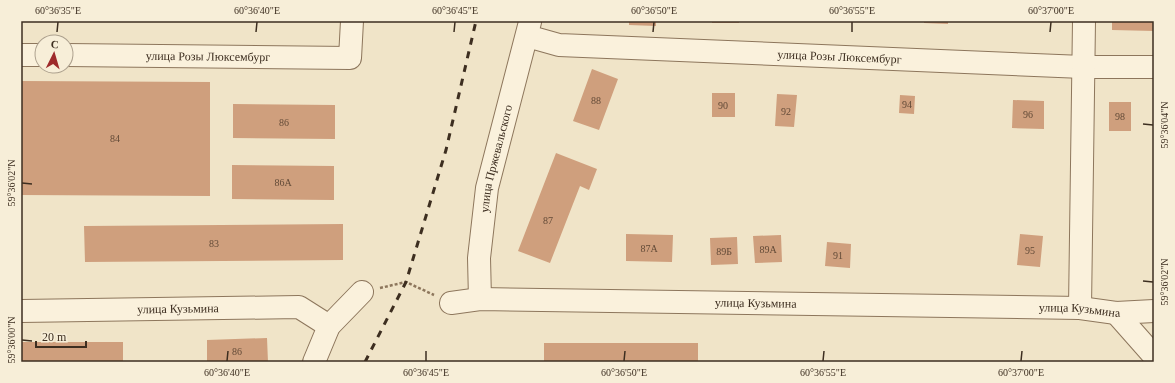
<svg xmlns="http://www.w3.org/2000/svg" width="1175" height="383" font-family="Georgia,serif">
  <rect width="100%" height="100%" fill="#f0e4c8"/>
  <path fill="#cf9f7d" d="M629,21H656V26L629,25Z
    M712,21H739V23H712Z
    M924,21H948V24L924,23Z
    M1112,21H1154V31L1112,30Z
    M592,69L618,79L599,130L573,121Z
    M21,81L210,82V196L21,195Z
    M712,93H735V117H712Z
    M777,94L797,95L794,127L775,126Z
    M900,95L915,96L914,114L899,113Z
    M1013,100L1044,101V129L1012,128Z
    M1109,102H1131V131H1109Z
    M233,104L335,105V139L233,138Z
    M556,153L597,169L589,190L580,186L550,263L518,251Z
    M232,165L334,166V200L232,199Z
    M343,224V260L85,262L84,226Z
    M626,234L673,235L672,262L626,261Z
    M1020,234L1043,236L1040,267L1017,265Z
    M781,235L782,262L755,263L753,236Z
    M737,237L738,264L711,265L710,238Z
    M827,242L851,244L850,268L825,266Z
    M267,338L268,362H207V340Z
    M21,342H123V362H21Z
    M544,343H698V362H544Z"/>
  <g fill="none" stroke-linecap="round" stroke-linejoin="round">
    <g stroke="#8d765c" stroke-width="24">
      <g id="minor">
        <path id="s1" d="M527,36L559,45L1083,67H1154"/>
        <path d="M21,55H42"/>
        <path id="s2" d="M66,55L350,58L352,21"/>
        <path id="s3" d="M480,299L479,258L487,188L530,22"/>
        <path id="s4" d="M451,303L480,299L1080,308L1116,313L1154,311"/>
        <path d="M1080,308L1084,21"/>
        <path id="s5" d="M21,311L299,307L329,326"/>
        <path d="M1116,313L1154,356"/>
        <path d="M314,362L329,326L362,292"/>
      </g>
    </g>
    <path stroke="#8d765c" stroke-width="2.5" stroke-dasharray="3 2" stroke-linecap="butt" d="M380,288L406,282L434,295"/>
    <use href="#minor" stroke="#faf1dc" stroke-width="22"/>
    <path stroke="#3d2e20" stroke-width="3" stroke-dasharray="7 7" stroke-linecap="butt" d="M365,362L406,282L446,150L476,21"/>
  </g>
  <path fill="none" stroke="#3d2e20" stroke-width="1.5" d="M57,32L58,22M256,32L257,22M454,32L455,22M653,32L654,22M852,32V22M1050,32L1051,22M1143,124L1153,125M22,183L32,184M1143,281L1153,282M22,340L32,341M227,361L228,351M426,361V351M624,361L625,351M823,361L824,351M1021,361L1022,351"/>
  <g text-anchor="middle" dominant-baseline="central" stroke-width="3" stroke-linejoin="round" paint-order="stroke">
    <g font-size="10" fill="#624a37">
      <text x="596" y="100">88</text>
      <text x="907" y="104">94</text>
      <text x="723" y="105">90</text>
      <text x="786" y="111">92</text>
      <text x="1028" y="114">96</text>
      <text x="1120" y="116">98</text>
      <text x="284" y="122">86</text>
      <text x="115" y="138">84</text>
      <text x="283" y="182">86А</text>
      <text x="548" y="220">87</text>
      <text x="214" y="243">83</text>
      <text x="649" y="248">87А</text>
      <text x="768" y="249">89А</text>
      <text x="1030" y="250">95</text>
      <text x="724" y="251">89Б</text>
      <text x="838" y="255">91</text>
      <text x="237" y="351">86</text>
    </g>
    <g font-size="12" fill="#3d2e20" stroke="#f7eed8">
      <text stroke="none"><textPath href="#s2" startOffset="142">улица Розы Люксембург</textPath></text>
      <text stroke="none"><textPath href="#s1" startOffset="314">улица Розы Люксембург</textPath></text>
      <text stroke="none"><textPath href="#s3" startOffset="142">улица Пржевальского</textPath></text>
      <text stroke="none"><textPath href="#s4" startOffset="305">улица Кузьмина</textPath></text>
      <text stroke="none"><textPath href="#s5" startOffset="157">улица Кузьмина</textPath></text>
      <text stroke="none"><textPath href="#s4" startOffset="629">улица Кузьмина</textPath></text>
    </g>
  </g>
  <rect width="1175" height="383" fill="none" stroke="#f7eed8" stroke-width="44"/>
  <g transform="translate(54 54) rotate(5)"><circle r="19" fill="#f7eed8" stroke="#ada18e"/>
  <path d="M0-3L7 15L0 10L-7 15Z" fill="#9e2a2b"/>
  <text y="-6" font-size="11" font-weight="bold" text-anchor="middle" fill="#3d2e20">С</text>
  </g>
  <path d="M36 341v6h50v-6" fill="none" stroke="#3d2e20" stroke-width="2"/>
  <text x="42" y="341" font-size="12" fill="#3d2e20" stroke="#f7eed8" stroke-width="3" paint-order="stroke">20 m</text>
  <rect x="22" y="22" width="1131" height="339" fill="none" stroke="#3d2e20" stroke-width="1.5"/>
  <g font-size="10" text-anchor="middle" fill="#3d2e20">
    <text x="58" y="14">60°36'35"E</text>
    <text x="257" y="14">60°36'40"E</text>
    <text x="455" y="14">60°36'45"E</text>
    <text x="654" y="14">60°36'50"E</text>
    <text x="852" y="14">60°36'55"E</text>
    <text x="1051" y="14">60°37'00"E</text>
    <text transform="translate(1164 125) rotate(-90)" y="4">59°36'04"N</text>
    <text transform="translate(11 183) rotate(-90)" y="4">59°36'02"N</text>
    <text transform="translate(1164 282) rotate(-90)" y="4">59°36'02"N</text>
    <text transform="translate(11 340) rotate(-90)" y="4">59°36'00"N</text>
    <text x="227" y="376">60°36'40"E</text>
    <text x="426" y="376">60°36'45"E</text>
    <text x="624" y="376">60°36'50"E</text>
    <text x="823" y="376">60°36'55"E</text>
    <text x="1021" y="376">60°37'00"E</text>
  </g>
</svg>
